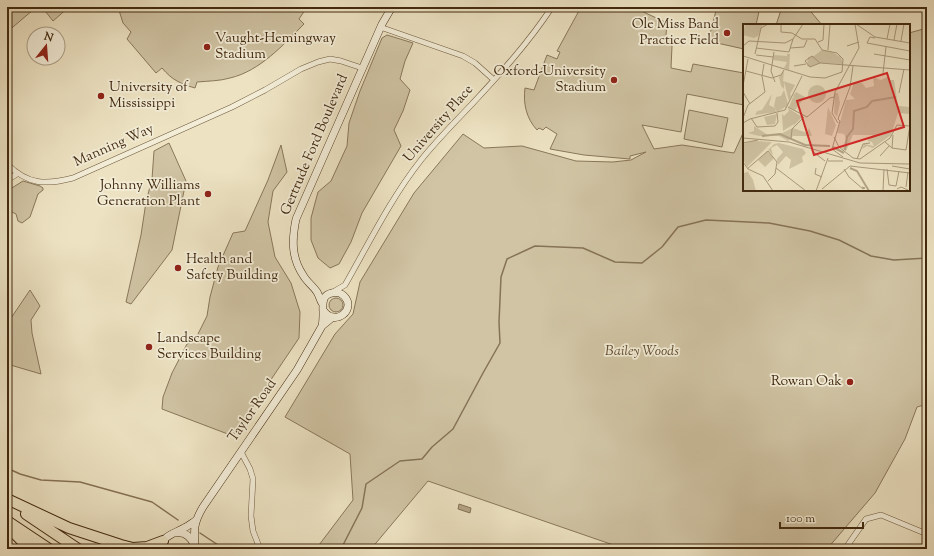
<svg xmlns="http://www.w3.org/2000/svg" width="934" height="556" font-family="'Sorts Mill Goudy',serif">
  <rect width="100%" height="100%" fill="#ede3c3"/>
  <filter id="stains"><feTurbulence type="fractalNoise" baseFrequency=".005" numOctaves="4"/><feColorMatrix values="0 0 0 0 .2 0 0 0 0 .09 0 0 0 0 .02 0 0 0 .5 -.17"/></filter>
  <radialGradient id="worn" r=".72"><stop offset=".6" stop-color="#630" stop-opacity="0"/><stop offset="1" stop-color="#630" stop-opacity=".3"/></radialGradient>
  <path fill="#d0c4a4" stroke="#89775a" d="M7,7H31L33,10L7,32Z
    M42,7H69L53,21Z
    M118,7H307L299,19L304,24C283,45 260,71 230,78C220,81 208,81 197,82L195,88C181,84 172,80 162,68L156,73L127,39L131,32L123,23Z
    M581,7H633L667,23L666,35L672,46L671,68L691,72L693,64L744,73V105L687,94L681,132L642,125L654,149L682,145L734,153L744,131V190H909V33L927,28V404L917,407L905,439L875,493L827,549H625L428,481L371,549H316L353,500L350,454L285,417L335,334L353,314L360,282L414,193L463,134L484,148L522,146L576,161L613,162L631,160L646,152L630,156V159L584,155L550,149L557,134L546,127L543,130L539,128L537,130C526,118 523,103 525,88L534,90L547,55L557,59L560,52L557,51Z
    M717,7H760L756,25H744V49L708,41Z
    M782,7H807L822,25H776Z
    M387,35L413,43L405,61L400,79L410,90L403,111L394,130L401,146L362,213L351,242L339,264L330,268L318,258L311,240V218L318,192L331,181L347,146L349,123L360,91L382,38Z
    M689,110L728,118L722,147L684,139Z
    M169,143L186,181L172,250L131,304L126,302L141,235L146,202L152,179L154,151Z
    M281,145L287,172L273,191L268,222L275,257L291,283L300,312L299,338L233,436L162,409L163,397L172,373L187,344L195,340L207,316L210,297L218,267L233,233L245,231L268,180Z
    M23,181L40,186L43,188V190L38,194L30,217L22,223L18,221L16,214L10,211C10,204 7,199 7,191Z
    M30,290L40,306L31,320L32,333L41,374L7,364V324Z
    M329 305a7 7 0 1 1 14 0a7 7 0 1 1-14 0Z"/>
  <path fill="#b3a486" stroke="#867356" d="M459,504L471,508L470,513L458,509Z"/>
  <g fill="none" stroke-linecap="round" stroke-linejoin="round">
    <path stroke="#867356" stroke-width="1.5" d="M7,468L20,474L41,480L80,482L152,502L178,520
      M200,533L224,549
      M341,549L362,508L366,484L400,461L422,459L432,447L453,429L483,373L500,343L499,322L501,277L507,259L535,246L583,248L615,262L642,263L662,247L678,227L706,220L769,223L810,231L839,240L871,256L894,260L927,258"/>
    <g stroke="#6d583c" stroke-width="6">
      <path id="street" d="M380,27L463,56L475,63L494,80
        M7,164C28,185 46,185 73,178L232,107L265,90L301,69L318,62L330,59L341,61L362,68
        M7,180L17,174
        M333,292L345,285C369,243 391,198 421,160C437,140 455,122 472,104C501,73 529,42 552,7
        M241,452L250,469L253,479L251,516L253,531L260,549
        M845,549L866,519L881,515L927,534"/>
    </g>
    <g stroke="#422a0f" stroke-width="8">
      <path id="secondary" d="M322,303C320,300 319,295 317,292C313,286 306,281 303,275C291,257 292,239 296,219L382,24L392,7
        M322,326C323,322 323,318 323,313C323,305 321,295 332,293C336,292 341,293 344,296C357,309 335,328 323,310
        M176,533C185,532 191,537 194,545
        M161,549C162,535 174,534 184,528C188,526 192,523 195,521
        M195,549C194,530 193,524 203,507L297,370L322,326L333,317"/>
    </g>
    <g stroke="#422a0f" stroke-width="12">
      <path id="highway" d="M7,499L69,528L121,545L133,548L147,547L163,541
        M26,514L78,549
        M7,521L49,549
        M10,529L30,549"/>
    </g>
    <use href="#street" stroke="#f3edd8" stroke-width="5"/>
    <use href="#secondary" stroke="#f3edd8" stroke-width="7"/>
    <use href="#highway" stroke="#ede3c3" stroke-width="10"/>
  </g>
  <g fill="#8f2418" stroke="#f3edd8" stroke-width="1.5">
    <circle cx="727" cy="33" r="4"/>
    <circle cx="207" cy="47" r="4"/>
    <circle cx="614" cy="80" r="4"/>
    <circle cx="101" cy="96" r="4"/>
    <circle cx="208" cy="194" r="4"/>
    <circle cx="178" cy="268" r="4"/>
    <circle cx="149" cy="347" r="4"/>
    <circle cx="850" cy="382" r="4"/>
  </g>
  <g text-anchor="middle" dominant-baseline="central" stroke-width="3.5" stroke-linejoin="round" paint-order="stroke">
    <g font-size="14" fill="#422a0f" stroke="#f3edd8" text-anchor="end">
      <text x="719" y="25">Ole Miss Band<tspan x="719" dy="16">Practice Field</tspan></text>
      <text x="215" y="39" text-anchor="start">Vaught-Hemingway<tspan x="215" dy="16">Stadium</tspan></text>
      <text x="606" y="72">Oxford-University<tspan x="606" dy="16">Stadium</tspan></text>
      <text x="109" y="88" text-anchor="start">University of<tspan x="109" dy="16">Mississippi</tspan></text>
      <text x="200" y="186">Johnny Williams<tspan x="200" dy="16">Generation Plant</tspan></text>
      <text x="186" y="260" text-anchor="start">Health and<tspan x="186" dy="16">Safety Building</tspan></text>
      <text x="157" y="339" text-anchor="start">Landscape<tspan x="157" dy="16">Services Building</tspan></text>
      <text x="842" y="382">Rowan Oak</text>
    </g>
    <g font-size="14" fill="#422a0f" stroke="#f3edd8">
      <text transform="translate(439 124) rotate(-49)">University Place</text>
      <text transform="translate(315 145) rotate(-67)">Gertrude Ford Boulevard</text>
      <text transform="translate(114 146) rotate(-24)">Manning Way</text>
      <text transform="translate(253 411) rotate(-55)">Taylor Road</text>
    </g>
    <g font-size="14" font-style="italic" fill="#5e492d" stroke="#f3edd8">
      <text x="642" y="352">Bailey Woods</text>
    </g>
  </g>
  <g transform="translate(743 24)">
    <rect width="167" height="167" fill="#ede3c3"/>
    <path d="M2,0H24L19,2L15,12L11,14L0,11ZM79,26L87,27L98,33L100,40L77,39L67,43L64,42L65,33L71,32ZM44,30H47L46,46L41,44L44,38L30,36L31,31L44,32ZM41,47L40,57L52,61L47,70L48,72L46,77L41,58V65L38,62L36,53ZM146,52V56H151L155,82L167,83V90L155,89L148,111L130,124L124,122L119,125L121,120L131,122L129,118L124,117L130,111H110L103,127L99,125L103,115L101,110L94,109L103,76L112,75L107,70L111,59H119L123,64L131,62L130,53L138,56ZM65 70a9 9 0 1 1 18 0a9 9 0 1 1-18 0ZM41,66L45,80L42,85V83L34,88L31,82L33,73L38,72ZM53,68L62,73L52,86L46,83L50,73L52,74L50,72ZM92,69H95L97,79L94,93L91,89ZM29,70L26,81L32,84L33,88L12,91L14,87L19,86ZM85,83L93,101L89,112L82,110ZM45,84L59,93L50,102L51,100L40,107L39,90L41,92L46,87ZM34,90L32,100L24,101L21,93ZM11,102L25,111H35L50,104L64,109L66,104L69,112H50L45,117L36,112H16L5,109L11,107ZM11,117L29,118L4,143L0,135V120ZM36,119L60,125L63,129L59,133L60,138L46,145L48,136L43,132L35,141L34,135L40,128L34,121L28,124L30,131L25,126L31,120ZM24,127L31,134L22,143L15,136ZM0,140L1,149L6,147L4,149L5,148L10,156L13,167H0Z" fill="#d0c4a4"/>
    <path fill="none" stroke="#b3a486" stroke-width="2" d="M19,112L37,110L62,121L87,122M90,123L101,129M102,126L104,113L110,105L111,87L124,83L129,77L153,73M107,144L114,147L126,167"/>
    <path fill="none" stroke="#a9997b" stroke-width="1" d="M113,0L132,13L167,19M132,14L127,13L124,19L167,27M144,15L147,0M151,16L154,0M158,17L161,0M75,18L80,16L81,0M0,22L6,17L42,19L50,15L60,0M104,22L116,18M13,24L46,28L50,15M47,24L61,23L64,16M85,26L87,0M31,28L28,47L32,58M12,30L18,4L25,0M131,30L167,36M13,31L30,33M0,32L67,53L82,54L99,48L100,35L94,29L79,26L72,15H59L49,9L38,8V0M69,32L77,39L67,43L62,37ZM77,39L167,46M51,42L63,40M3,47L29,54L38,51L41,46M140,49L143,23M0,62L5,35M0,68L7,80M156,69L161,45M45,83L64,93L87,74L91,73M0,94L5,81L22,68L19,52L21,40M8,94L14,103L32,102L35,98L34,89M95,95L107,63L110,42M0,99L7,95L42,86L59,52M95,99L89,89L92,68L116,24L112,0M91,113L96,123L110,134L117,135L147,114L154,101L167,102M0,114L46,118L117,139L167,140M48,115L49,105L61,93M142,118L149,124L163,126L167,101M0,119L15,116M149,124L150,111M89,125L97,97L95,95M89,125L100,133M69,127L82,137M137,132L146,122M114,135L120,120L127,119M85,137H100M0,138L5,145L20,152L30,167M149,142L167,145M33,144L63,167M73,144L72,150L79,153M4,145L25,127L34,138L32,150L25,157M101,145L106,153L120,165L122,164L119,163M144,145L146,161L153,162L156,147M163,163L165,148M79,165L107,142L167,149M154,165L158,163L165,166M73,167L85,134M140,167L141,145"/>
    <path fill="#d62828" fill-opacity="0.15" stroke="#d62828" stroke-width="2" d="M144,49L161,103L71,131L54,77Z"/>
    <rect width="167" height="167" fill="none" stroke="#422a0f" stroke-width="2"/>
  </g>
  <rect width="934" height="556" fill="none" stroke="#ede3c3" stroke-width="24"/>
  <rect x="8" y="8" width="918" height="540" fill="none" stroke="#422a0f" stroke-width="2"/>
  <rect x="12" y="12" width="910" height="532" fill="none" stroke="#422a0f"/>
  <g transform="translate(46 46) rotate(17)"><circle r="19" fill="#f3edd8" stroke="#ac9f88"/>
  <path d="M0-3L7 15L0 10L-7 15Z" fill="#8f2418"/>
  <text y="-6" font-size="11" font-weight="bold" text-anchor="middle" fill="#422a0f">N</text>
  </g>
  <path d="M780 522v6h83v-6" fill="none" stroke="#422a0f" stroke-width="2"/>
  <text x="786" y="522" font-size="12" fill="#422a0f" stroke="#f3edd8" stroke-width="3" paint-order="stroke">100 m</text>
  <rect width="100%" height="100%" filter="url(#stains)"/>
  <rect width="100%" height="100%" fill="url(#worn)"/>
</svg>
